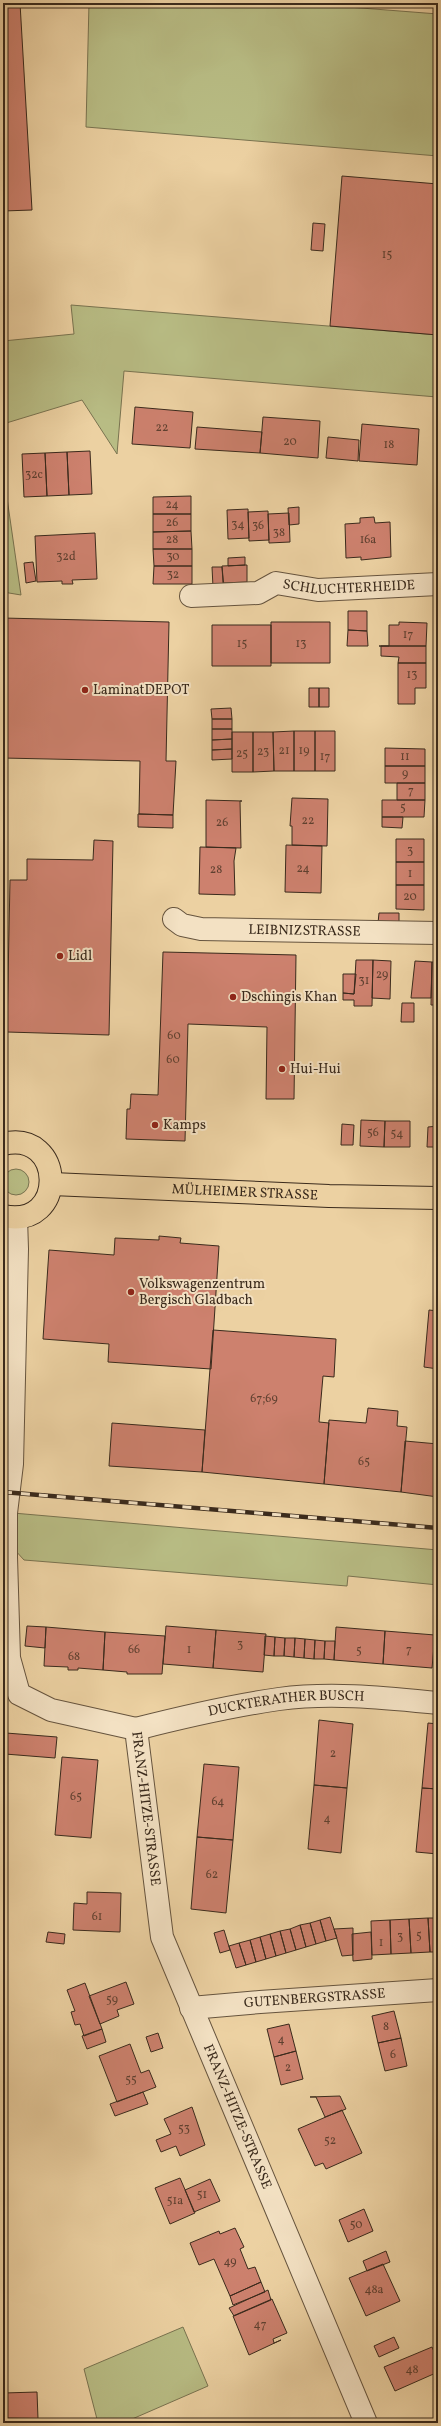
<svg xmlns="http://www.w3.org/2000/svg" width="441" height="2426" font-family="Vollkorn,serif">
  <rect width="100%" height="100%" fill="#ecd1a2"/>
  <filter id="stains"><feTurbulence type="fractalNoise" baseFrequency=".005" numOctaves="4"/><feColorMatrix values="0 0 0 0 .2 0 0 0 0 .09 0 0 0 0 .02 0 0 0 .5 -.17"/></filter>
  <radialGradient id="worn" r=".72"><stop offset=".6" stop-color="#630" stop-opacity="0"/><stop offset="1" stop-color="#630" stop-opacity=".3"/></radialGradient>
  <path fill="#b8bc84" stroke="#797350" d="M89,3H297L438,14V156L86,127Z
    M71,305L438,335V427L435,426L437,397L124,371L117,454L82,400L3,424V341L74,334Z
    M3,470L21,595L3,592Z
    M3 1182a13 13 0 1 1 26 0a13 13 0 1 1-26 0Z
    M13,1513L438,1550V1585L348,1576L347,1586L24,1560L14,1549Z
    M183,2327L208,2386L123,2423H98L84,2369Z"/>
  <path fill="#cd816e" stroke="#3a2a1c" d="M3,3H20L32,210L3,211Z
    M342,176L438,184V335L330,326Z
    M313,223L325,224L323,251L311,250Z
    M135,407L193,412L190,448L132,444Z
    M263,417L320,421L318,458L260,453Z
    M362,424L419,429L417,465L359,461Z
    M197,427L262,432L260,453L195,449Z
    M328,437L359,440L358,461L326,458Z
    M90,451L92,494L69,495L67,452Z
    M67,452L69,495L47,496L45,453Z
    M45,453L47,496L24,497L22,454Z
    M191,496V514H153V497Z
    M299,507V524L289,525L288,508Z
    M248,509L249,538L228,539L227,510Z
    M268,511L269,540L249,541L248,512Z
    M289,513L290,542L269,543L268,514Z
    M153,514H191V531L153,532Z
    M374,517L375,523L390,522L391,557L361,560V557L346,558L345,524L360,523V518Z
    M191,531L192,549H153V532Z
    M95,533L97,579L72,580L73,584H62V581L37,582L35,536Z
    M153,549H192V566H154Z
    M245,557V565L228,566V558Z
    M33,562L36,581L26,583L24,563Z
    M247,565V582L223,583L222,566Z
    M154,566H192V584H153Z
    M212,567H222L224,587H213Z
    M348,611H367V631L348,630Z
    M3,618L169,622L166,761H176L173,815L139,814L140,761L3,758Z
    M271,622H330V663H271Z
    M399,622L427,623L426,646H379H389V625H399Z
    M212,625H271V666H212Z
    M348,630L367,631L368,646H347Z
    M381,646H426V663H398L399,657L381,656Z
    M398,663H426V688H415V704H398Z
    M309,688H319V707H309Z
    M319,688H329V707H319Z
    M231,708L232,719H212L211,709Z
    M212,719H232V729H212Z
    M212,729H232V739L212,740Z
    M294,731H315V771H294Z
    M294,731V771H274L273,732Z
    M315,731H335V771H315Z
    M232,732H253V772H232Z
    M253,732H273L274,771L253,772Z
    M232,739V749L212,750V740Z
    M385,748L425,749V766H385Z
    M232,749V759L212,760V750Z
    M385,766H425V783H385Z
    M397,783H425V800H397Z
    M292,798L328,799L327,846L292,845V826H290Z
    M206,800L242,801H240L241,848L206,847Z
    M382,800H425L424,817H382Z
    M138,814L173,815V828L138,827Z
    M382,817H403L402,828L382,827Z
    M396,839H424V862H396Z
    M94,840L113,841L109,1035L7,1032L10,880H27V859L93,860Z
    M286,845L322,846L321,893L285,892Z
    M200,847L236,848L234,861L235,895L199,894Z
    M396,862H424V885H396Z
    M396,885H424V910L396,909Z
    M379,913H399V924L378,923Z
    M163,952L296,955L294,1099H266L267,1027L188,1024L185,1141L126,1139L127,1109H130L131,1094L158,1095Z
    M356,960H373L372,1006H354V1000H343V993L354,994Z
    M373,960L391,961L390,999L372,998Z
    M415,961L432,962L431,998H411Z
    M432,962H438V1005H431Z
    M343,974H356L354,994L343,993Z
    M402,1003H414V1022H401Z
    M361,1120L385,1121L384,1147L360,1146Z
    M385,1121H410V1147H384Z
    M342,1124L354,1125L353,1145H341Z
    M438,1126V1147H427L428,1127Z
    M159,1236L181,1238L180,1243L219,1246L211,1369L108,1362L109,1344L43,1339L49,1250L114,1255L115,1238L159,1240Z
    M429,1310L438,1311V1369L424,1367Z
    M213,1330L336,1339L334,1377L323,1376L319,1422L329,1423L324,1484L202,1472Z
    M368,1408L398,1411L397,1426L407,1427L401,1492L324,1484L329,1420L366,1423Z
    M112,1423L205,1430L202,1472L109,1466Z
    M405,1441L438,1444V1497L401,1492Z
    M27,1626L46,1627L45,1648L25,1646Z
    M166,1626L216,1630L213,1668L163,1664Z
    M46,1627L105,1632L103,1670L78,1668V1670H68V1667L44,1666Z
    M336,1627L385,1631L383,1664L334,1660Z
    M216,1630L266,1634L263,1672L213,1668Z
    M385,1631L435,1635L432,1668L383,1664Z
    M105,1632L165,1636L162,1674H127V1672L103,1670Z
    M265,1636L275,1637L274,1656L264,1655Z
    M275,1637L285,1638L284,1656H274Z
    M285,1638H295L294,1657L284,1656Z
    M295,1638L305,1639L304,1658L294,1657Z
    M305,1639L315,1640L314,1659L304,1658Z
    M315,1640L325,1641L324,1659H314Z
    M325,1641H335L334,1660L324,1659Z
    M319,1720L353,1724L347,1788L314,1785Z
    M428,1723L438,1724V1789L422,1788Z
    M6,1733L57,1737L55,1758L5,1754Z
    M62,1757L98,1760L91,1838L55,1835Z
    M204,1764L239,1767L233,1840L197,1837Z
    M314,1785L347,1788L341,1853L308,1849Z
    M422,1788L438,1789V1854L416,1852Z
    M197,1837L233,1840L226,1913L191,1909Z
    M87,1892L121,1893L120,1932L73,1930L74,1903L87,1904Z
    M330,1917L337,1938L326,1941L320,1920Z
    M428,1918H438V1952H430Z
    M428,1918L430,1952L411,1953L409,1919Z
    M409,1919L411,1953L391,1954L390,1920Z
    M320,1920L326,1941L316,1944L310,1923Z
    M390,1920L391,1954L372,1955L371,1921Z
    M310,1923L316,1944L306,1947L300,1925Z
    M300,1925L306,1947L296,1950L290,1929Z
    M353,1928V1955L342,1956L334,1929Z
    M290,1929L296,1950L286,1953L280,1931Z
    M224,1930L230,1950L220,1953L214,1933Z
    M280,1931L286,1953L276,1956L270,1934Z
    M48,1932L65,1934L64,1944L46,1942Z
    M371,1932L372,1959L353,1961L352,1934Z
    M270,1934L276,1956L266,1959L260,1937Z
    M260,1937L266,1959L256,1962L250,1940Z
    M250,1940L256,1962L246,1965L239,1943Z
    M239,1943L246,1965L236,1968L229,1946Z
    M126,1982L134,2004L117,2010L119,2016L100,2024L89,1996Z
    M85,1983L102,2029L84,2036L80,2024L75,2025L71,2012L75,2011L67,1990Z
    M394,2011L401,2038L378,2043L372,2016Z
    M289,2024L296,2051L274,2057L267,2029Z
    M102,2029L106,2042L87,2049L82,2036Z
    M158,2033L163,2048L151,2052L146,2037Z
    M401,2038L407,2066L385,2071L378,2043Z
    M130,2044L141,2073L149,2070L156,2087L117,2102L99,2056Z
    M296,2051L303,2079L281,2085L274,2057Z
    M143,2092L148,2104L115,2116L110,2104Z
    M340,2096L346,2109L325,2117L316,2097H310Z
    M192,2107L205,2145L180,2156L176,2146L161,2152L156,2140L171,2134L164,2119Z
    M342,2110L362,2153L326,2169L323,2163L315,2166L298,2129Z
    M180,2178L195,2213L170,2224L155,2188Z
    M210,2179L220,2201L194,2212L185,2190Z
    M364,2209L373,2231L348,2242L339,2220Z
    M235,2228L244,2247L240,2249L248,2269L255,2267L261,2282L230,2296L214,2259L199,2265L190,2243L219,2231L220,2234Z
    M386,2251L390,2262L367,2271L363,2261Z
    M383,2264L400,2301L366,2316L349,2278Z
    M261,2282L265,2292L233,2305L230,2296Z
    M268,2290L271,2300L234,2316L229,2308Z
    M272,2299L287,2333L273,2339L274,2343L281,2340L249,2355L233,2316Z
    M394,2337L399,2348L379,2357L374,2346Z
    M432,2347L438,2361V2372L395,2391L384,2367Z
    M3,2364L4,2418L69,2419V2423H3Z
    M37,2392L38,2419H3L4,2393Z"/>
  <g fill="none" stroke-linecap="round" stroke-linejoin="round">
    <g stroke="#66543e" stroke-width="24">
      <g id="minor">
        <path id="s1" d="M191,596L258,593L276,583L318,590L438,584"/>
        <path id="s2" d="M174,919L182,925L201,929L438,933"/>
        <path id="s3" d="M16,1218L17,1249L12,1464L6,1513V1557L9,1658L19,1694L51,1710L136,1729L162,1937L366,2423"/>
        <path id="s4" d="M136,1729C183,1717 231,1706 279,1699C332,1692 386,1698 438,1703"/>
        <path id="s5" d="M191,2008L260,2002L438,1990"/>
      </g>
    </g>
    <g stroke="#3a2a1c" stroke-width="24">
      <g id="major">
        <path d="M3,1144C65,1129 68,1230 3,1216"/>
        <path id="s6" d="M52,1184L329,1196L438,1198"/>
      </g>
    </g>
    <use href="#minor" stroke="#f3e1c3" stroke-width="22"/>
    <use href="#major" stroke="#ecd1a2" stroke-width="22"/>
    <g stroke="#3a2a1c" stroke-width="4.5">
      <path id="rail" d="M3,1492L438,1528"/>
    </g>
    <use href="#rail" stroke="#f3e1c3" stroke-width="3" stroke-dasharray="9" stroke-linecap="butt"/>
  </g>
  <g fill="#8f2418" stroke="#f3e1c3" stroke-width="1.5">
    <circle cx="85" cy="690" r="4"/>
    <circle cx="60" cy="956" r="4"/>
    <circle cx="233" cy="997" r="4"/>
    <circle cx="282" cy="1069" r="4"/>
    <circle cx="155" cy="1125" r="4"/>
    <circle cx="131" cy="1292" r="4"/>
  </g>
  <g text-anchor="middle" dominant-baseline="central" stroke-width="4" stroke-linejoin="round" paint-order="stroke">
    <g font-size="12" fill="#5f4030">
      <text x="387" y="255">15</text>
      <text x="162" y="428">22</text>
      <text x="290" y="442">20</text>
      <text x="389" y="445">18</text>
      <text x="34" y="475">32c</text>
      <text x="172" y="505">24</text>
      <text x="172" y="523">26</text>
      <text x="238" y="525">34</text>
      <text x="258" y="526">36</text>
      <text x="279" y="533">38</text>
      <text x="172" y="540">28</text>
      <text x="368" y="540">16a</text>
      <text x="66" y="557">32d</text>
      <text x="173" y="557">30</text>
      <text x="173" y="575">32</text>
      <text x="408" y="635">17</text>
      <text x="242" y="644">15</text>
      <text x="301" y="644">13</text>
      <text x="412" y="675">13</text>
      <text x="284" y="751">21</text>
      <text x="304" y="751">19</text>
      <text x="263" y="752">23</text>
      <text x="242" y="754">25</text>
      <text x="325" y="757">17</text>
      <text x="405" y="757">11</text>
      <text x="405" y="774">9</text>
      <text x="411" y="791">7</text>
      <text x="403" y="808">5</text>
      <text x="308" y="821">22</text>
      <text x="222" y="823">26</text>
      <text x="410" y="851">3</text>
      <text x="303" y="869">24</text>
      <text x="216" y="870">28</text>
      <text x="410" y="874">1</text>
      <text x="410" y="897">20</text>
      <text x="382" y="975">29</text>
      <text x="364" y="981">31</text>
      <text x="174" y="1036">60</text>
      <text x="173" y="1060">60</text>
      <text x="373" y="1133">56</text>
      <text x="397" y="1134">54</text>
      <text x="264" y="1399">67;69</text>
      <text x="364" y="1462">65</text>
      <text x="240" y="1645">3</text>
      <text x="134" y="1650">66</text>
      <text x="189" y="1650">1</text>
      <text x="409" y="1650">7</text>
      <text x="359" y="1651">5</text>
      <text x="74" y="1657">68</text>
      <text x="333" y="1754">2</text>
      <text x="76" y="1797">65</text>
      <text x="218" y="1802">64</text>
      <text x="327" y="1819">4</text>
      <text x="212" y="1875">62</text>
      <text x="97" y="1917">61</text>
      <text x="419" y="1936">5</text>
      <text x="400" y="1937">3</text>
      <text x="381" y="1943">1</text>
      <text x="112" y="2000">59</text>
      <text x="386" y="2027">8</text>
      <text x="281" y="2040">4</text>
      <text x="393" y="2055">6</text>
      <text x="288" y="2068">2</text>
      <text x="131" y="2080">55</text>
      <text x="184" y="2129">53</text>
      <text x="330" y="2141">52</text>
      <text x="202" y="2195">51</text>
      <text x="175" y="2201">51a</text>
      <text x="356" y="2225">50</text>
      <text x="230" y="2262">49</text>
      <text x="374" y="2290">48a</text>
      <text x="260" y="2325">47</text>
      <text x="412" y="2370">48</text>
    </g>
    <g font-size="14" fill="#3a2a1c" stroke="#f3e1c3">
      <text stroke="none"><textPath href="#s1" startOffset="161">SCHLUCHTERHEIDE</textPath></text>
      <text stroke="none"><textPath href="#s2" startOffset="133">LEIBNIZSTRASSE</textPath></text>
      <text stroke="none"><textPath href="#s6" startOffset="193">MÜLHEIMER STRASSE</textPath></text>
      <text stroke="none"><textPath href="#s4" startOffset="153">DUCKTERATHER BUSCH</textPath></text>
      <text stroke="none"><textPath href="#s3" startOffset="681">FRANZ-HITZE-STRASSE</textPath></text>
      <text stroke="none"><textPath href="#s5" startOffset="124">GUTENBERGSTRASSE</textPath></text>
      <text stroke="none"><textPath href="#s3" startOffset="1005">FRANZ-HITZE-STRASSE</textPath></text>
    </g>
    <g font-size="14" fill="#3a2a1c" stroke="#f3e1c3" text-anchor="start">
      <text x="93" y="690">LaminatDEPOT</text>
      <text x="68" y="956">Lidl</text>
      <text x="241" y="997">Dschingis Khan</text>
      <text x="290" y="1069">Hui-Hui</text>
      <text x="163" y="1125">Kamps</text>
      <text x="139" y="1284">Volkswagenzentrum<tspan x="139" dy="16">Bergisch Gladbach</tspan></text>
    </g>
  </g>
  <rect width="441" height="2426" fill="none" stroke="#ecd1a2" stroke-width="16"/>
  <rect x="4" y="4" width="433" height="2418" fill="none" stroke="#3a2a1c" stroke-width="2"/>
  <rect x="8" y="8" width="425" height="2410" fill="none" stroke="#3a2a1c"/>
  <rect width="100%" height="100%" filter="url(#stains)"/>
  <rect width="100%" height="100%" fill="url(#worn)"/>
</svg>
